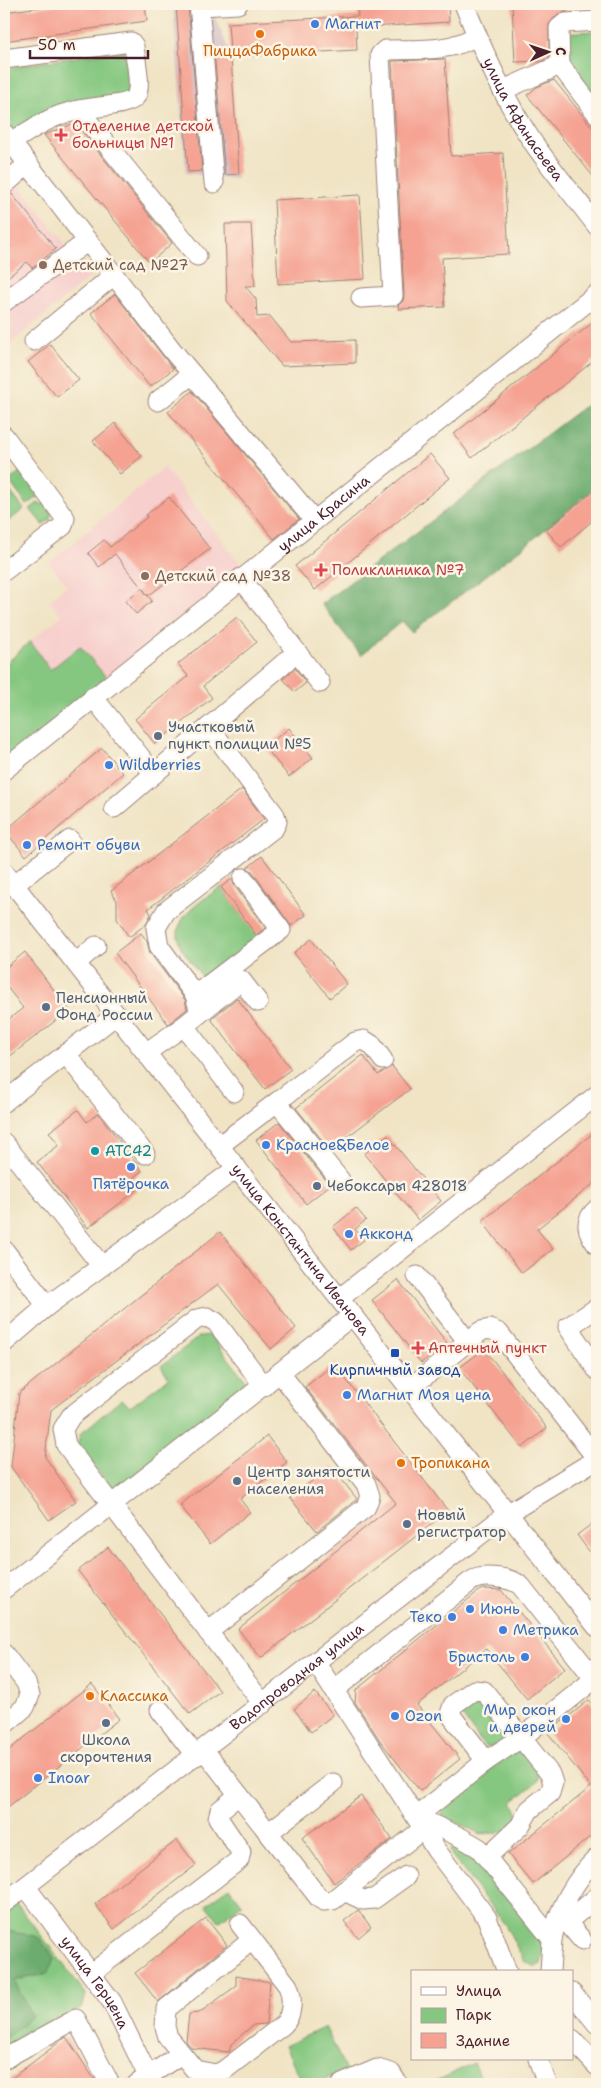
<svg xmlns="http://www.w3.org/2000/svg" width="601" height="2088" font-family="'Shantell Sans',sans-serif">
  <rect width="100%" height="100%" fill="#fcf5e5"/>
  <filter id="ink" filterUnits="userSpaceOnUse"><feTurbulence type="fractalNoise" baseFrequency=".02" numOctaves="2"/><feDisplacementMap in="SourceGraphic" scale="10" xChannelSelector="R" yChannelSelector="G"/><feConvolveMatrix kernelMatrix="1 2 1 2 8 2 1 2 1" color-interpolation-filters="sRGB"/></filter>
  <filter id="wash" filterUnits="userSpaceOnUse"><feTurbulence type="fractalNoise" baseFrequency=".0096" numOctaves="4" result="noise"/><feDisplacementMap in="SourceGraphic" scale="20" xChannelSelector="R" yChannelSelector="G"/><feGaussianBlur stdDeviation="1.12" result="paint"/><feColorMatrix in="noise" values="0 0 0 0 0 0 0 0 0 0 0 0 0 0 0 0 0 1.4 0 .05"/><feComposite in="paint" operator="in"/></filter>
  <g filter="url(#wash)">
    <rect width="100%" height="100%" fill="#f0e4c5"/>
    <path fill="#f7d0cd" d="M4,167L91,276L4,349Z
      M164,467L242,566L106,677L50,671L30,641L62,615L49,601L67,585L49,563Z"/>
    <path fill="#d2bec3" d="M173,4H209L228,48L237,179L186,173Z"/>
    <path fill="#85c780" stroke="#687356" d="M597,31V101L561,54L560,33Z
      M124,50L129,88L128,95L15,131H10L4,122V68Z
      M22,470L41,495L27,505L9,481Z
      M5,485L24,509L4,525V486Z
      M39,502L41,505L44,503L52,514L50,516L51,519L43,525L30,509Z
      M30,641L50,670L80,646L106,677L4,764V666Z
      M221,887L261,941L203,978C198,970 181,951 179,942C171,917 205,899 221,887Z
      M210,1335L253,1390L115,1494L78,1444L80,1434L122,1399L130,1407L169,1378L161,1366L200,1336Z
      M471,1698H484L507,1726L508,1738L495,1748L484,1746L461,1714L463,1704Z
      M529,1751L540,1767L537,1782L512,1802L517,1812V1822L504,1832L481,1834L442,1816V1807L512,1752Z
      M457,1843L473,1849L548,1939L541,1964L535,1967L524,1961L506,1926L452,1856L450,1849Z
      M229,1887L242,1904L219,1922L206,1905Z
      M17,1904L86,1994L82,2008L5,2048V2068L4,2069V1914Z
      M325,2027L346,2070L316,2084H303L285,2046Z
      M474,2063L483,2082L478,2084H429Z"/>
    <path fill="#6cac6e" stroke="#5b664c" d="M597,397V486L531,541L412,632L402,621L361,655L321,604Z
      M8,1931L38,1937L54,1958L48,1973L14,1981L32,2016L4,2039V1934Z"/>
    <g id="blocks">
      <path fill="#f5a292" d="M63,4H145L147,21L4,41V12Z
        M176,4H188L202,171L188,172Z
        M357,4H448L449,22L356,28L357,50L231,57L239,174L225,175L214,51L230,50L228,23L358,16Z
        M512,4H566V12L558,14L549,24V58L542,61L515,62Z
        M445,59L451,156L503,153L509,254L442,258L445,307L399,309L398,306L403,301L404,295L392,61Z
        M554,80L597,133V181L527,95L537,87Z
        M75,123L172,243L150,263L44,135Z
        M12,194L56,249L32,268L27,262L4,280V253L11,246L4,237V200Z
        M360,195L365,279L278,284L274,200Z
        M225,224H251L255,286H245L256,299L257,317L270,316L291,342L355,340V363L282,366L227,301Z
        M115,294L173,369L150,387L91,313Z
        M597,319V358L472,458L454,434Z
        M50,344L79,380L57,397L28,362Z
        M192,391L299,519L274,539L168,412Z
        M115,423L142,456L120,474L93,441Z
        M430,454L450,478L315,590L295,566Z
        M597,488V517L561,547L546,530Z
        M169,497L210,549L148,596L115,554L99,567L88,553L104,540L110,547L147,517L146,515Z
        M142,588L152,601L136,614L125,601Z
        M237,617L257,642L203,686L212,698L155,744L135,719L188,676L178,664Z
        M295,668L306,683L295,692L283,679Z
        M289,728L313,758L289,777L265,747Z
        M102,748L123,773L26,856L5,831Z
        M242,789L264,819L148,909L151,914L146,924L129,937L117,919V901L111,891Z
        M262,856L306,915L291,926L252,871L247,868Z
        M232,879L234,885L265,928L256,935L221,887Z
        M141,933L147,941L150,953L185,1000L187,1009L168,1024L115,953Z
        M311,939L347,984L330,998L294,953Z
        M25,952L69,1010L4,1061V1023L23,1008L4,983V969Z
        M237,998L291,1069L265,1089L211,1019Z
        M363,1055L378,1075L392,1066L410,1089L330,1150L296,1108Z
        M78,1110L87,1122L98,1113L142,1171L130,1180L137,1190L88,1228L37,1162L59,1145L49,1132Z
        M279,1122L330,1185L306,1204L256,1140Z
        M597,1130V1181L537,1229L553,1249L522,1273L482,1221Z
        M387,1135L441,1201L418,1220L364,1154Z
        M356,1208L366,1220L355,1229L364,1240L351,1250L333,1227Z
        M220,1232L296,1328L271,1349L218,1284L51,1410L45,1457L76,1501L49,1520L11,1467L19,1393Z
        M398,1280L447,1343L421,1363L372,1300Z
        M484,1349L547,1428L522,1448L459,1368Z
        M334,1364L448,1511L261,1658L238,1629L396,1503L305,1387Z
        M267,1436L287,1462L240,1499L250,1512L210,1544L180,1505Z
        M331,1466L357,1499L317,1531L290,1498Z
        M597,1520V1562L577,1535Z
        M108,1547L220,1691L190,1714L78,1571Z
        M484,1589L501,1590L565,1668L527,1699L486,1649L417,1705L460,1759L420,1791L381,1742L355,1702L356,1690L480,1590Z
        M92,1684L119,1719L4,1810V1754Z
        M315,1692L333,1715L311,1732L294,1709Z
        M589,1700L597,1710V1831L533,1884L508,1854L591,1787L548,1733Z
        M361,1796L392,1839L334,1883L302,1838Z
        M177,1840L196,1865L114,1929L95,1904Z
        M358,1910L371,1927L358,1938L344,1921Z
        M206,1918L227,1945L158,2002L135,1973Z
        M236,1976L270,1982L266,2024L253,2025L231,2044L229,2052L192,2048L186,2041L189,2014L199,2013L236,1986Z
        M66,2037L95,2080L90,2084H4Z"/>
    </g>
  </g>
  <g filter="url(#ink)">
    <use href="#blocks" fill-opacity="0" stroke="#9d8278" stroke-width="1"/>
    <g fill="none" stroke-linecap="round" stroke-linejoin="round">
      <g stroke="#9d8278" stroke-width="21">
        <g id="minor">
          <path d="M199,4L214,183"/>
          <path id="s1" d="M464,4C483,51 504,99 532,141C552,170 576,198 597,226"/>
          <path d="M200,6L238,4"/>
          <path d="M4,59L131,42L134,46C135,58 142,85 136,96C131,105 102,106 92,108C54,113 42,123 11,142"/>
          <path d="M560,65L597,114"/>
          <path d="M503,90L560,65L559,28L565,23L597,21"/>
          <path d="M79,110L197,256"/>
          <path d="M4,133L172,350L314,520"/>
          <path d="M4,185L28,164"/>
          <path d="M361,298L393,296L380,55L385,50C415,49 452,53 477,35"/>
          <path d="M4,302L88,241"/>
          <path d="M34,341L114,275"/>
          <path d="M158,401L192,374"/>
          <path d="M4,436L65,518L63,526L4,571"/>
          <path d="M241,578L320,683"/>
          <path d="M93,697L154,774"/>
          <path id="s2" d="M4,770L597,294"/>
          <path d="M114,808L297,652"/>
          <path id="s3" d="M4,872L597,1627"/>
          <path d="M14,885L70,840"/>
          <path d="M76,963L96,946"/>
          <path d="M195,995L281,930L243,878"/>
          <path d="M200,1013L195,995L159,946L156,928L166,911L274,828L277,822L275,815L209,727"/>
          <path d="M147,1052L184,1026"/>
          <path d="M66,1054L145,1154"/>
          <path d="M234,1092L184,1026L241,980L258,1002"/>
          <path d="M4,1102L116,1015"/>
          <path d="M277,1102L355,1042L364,1040L372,1045L383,1060"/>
          <path d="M4,1143L101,1265"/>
          <path d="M220,1145L277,1102L340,1180"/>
          <path d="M597,1209C583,1221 587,1232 597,1245"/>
          <path d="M4,1250L47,1306"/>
          <path d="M417,1276L468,1342"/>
          <path d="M340,1298L597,1095"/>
          <path d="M597,1308L568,1327L597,1370"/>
          <path d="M4,1343L47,1306L237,1168"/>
          <path d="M410,1388L481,1331L490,1329L499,1333L597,1459"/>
          <path d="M4,1589L353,1315"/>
          <path d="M208,1632L366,1507L370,1496L366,1484L280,1373"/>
          <path d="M4,1654L26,1683L30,1695L25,1707L4,1725"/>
          <path d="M316,1663L416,1817L460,1837L479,1848L552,1939L550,1972"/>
          <path d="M334,1690L471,1581C482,1574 511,1577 521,1586L597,1682"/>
          <path d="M263,1704L66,1445L63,1429L71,1416L197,1319L207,1317L216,1322L264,1386"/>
          <path d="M160,1710L196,1756"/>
          <path d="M204,1750L319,1898L324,1901L333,1900L423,1829"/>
          <path d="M486,1761L450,1714L453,1705L474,1690L484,1691L550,1774L553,1783L550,1793L529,1810L520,1826L487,1857"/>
          <path d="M268,1833L333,1783"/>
          <path id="s4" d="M26,1887L112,2002L152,2084"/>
          <path d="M344,1891L363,1900L374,1899L406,1876"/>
          <path id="s5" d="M4,1903L507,1514L597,1459"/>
          <path d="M240,1924L288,1986C293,1997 293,2016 283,2025L223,2071L216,2074L195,2070L168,2037L165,2027L166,2009L252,1940"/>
          <path d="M552,1939C558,1910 575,1879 597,1858"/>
          <path d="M582,1940L567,1922L597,1897"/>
          <path d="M507,1972L487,1918L436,1850L416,1817L486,1761L521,1738L597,1677"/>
          <path d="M92,1973L239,1860L241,1852L218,1818L220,1810L239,1795"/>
          <path d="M572,1993L597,2024"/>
          <path d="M572,2039L597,2066"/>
          <path d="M4,2059L76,2019L110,2084"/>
          <path d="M538,2059L547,2084"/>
          <path d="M137,2084L181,2054"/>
          <path d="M342,2084L377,2069L391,2073L398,2084"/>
        </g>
      </g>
      <use href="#minor" stroke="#fff" stroke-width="19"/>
    </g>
  </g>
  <g fill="#3f7fe0" stroke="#fcf5e5" stroke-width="2">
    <circle cx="315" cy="24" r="5"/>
    <circle cx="109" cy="765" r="5"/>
    <circle cx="27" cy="845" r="5"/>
    <circle cx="266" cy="1145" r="5"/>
    <circle cx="131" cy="1167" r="5"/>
    <circle cx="349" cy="1234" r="5"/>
    <circle cx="347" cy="1395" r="5"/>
    <circle cx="470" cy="1609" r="5"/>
    <circle cx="452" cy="1617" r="5"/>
    <circle cx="503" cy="1630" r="5"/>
    <circle cx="525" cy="1657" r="5"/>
    <circle cx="395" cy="1716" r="5"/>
    <circle cx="566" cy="1719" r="5"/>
    <circle cx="38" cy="1778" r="5"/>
  </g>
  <g fill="#e8710a" stroke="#fcf5e5" stroke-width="2">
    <circle cx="260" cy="34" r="5"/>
    <circle cx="401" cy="1463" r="5"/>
    <circle cx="90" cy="1696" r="5"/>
  </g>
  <g fill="#e0444e" stroke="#fcf5e5" stroke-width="2">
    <path d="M58.5 127.5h5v5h5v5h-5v5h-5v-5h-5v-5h5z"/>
    <path d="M318.5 562.5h5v5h5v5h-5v5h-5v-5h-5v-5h5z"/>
    <path d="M415.5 1340.5h5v5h5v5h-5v5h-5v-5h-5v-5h5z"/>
  </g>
  <g fill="#8d6e63" stroke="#fcf5e5" stroke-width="2">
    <circle cx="43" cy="265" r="5"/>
    <circle cx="145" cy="576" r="5"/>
  </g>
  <g fill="#5c6f8a" stroke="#fcf5e5" stroke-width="2">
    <circle cx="158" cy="736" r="5"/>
    <circle cx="46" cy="1007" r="5"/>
    <circle cx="317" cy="1186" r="5"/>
    <circle cx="237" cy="1481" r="5"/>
    <circle cx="407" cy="1524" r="5"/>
    <circle cx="106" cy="1723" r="5"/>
  </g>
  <circle fill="#0f9aa8" stroke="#fcf5e5" stroke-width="2" cx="95" cy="1151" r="5"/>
  <rect fill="#1a4fb4" stroke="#fcf5e5" stroke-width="2" x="390" y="1348" width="10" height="10" rx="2.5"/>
  <g text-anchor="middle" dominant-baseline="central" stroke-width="5" stroke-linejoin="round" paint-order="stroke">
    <g font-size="15" fill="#366cbe" stroke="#fcf5e5" text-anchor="start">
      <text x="325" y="24">Магнит</text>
      <text x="119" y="765">Wildberries</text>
      <text x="37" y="845">Ремонт обуви</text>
      <text x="276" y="1145">Красное&amp;Белое</text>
      <text x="131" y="1184" text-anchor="middle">Пятёрочка</text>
      <text x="359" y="1234">Акконд</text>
      <text x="357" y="1395">Магнит Моя цена</text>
      <text x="480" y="1609">Июнь</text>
      <text x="442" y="1617" text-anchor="end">Теко</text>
      <text x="513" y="1630">Метрика</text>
      <text x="515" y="1657" text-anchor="end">Бристоль</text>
      <text x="556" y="1710" text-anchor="end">Мир окон<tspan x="556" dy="17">и дверей</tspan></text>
      <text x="405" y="1716">Ozon</text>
      <text x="48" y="1778">Inoar</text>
    </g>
    <g font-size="15" fill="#c56008" stroke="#fcf5e5" text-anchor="start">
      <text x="260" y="51" text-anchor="middle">ПиццаФабрика</text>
      <text x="411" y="1463">Тропикана</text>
      <text x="100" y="1696">Классика</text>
    </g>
    <g font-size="15" fill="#4a1f2b" stroke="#fcf5e5">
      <text stroke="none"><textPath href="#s1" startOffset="130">улица Афанасьева</textPath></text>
      <text stroke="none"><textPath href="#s2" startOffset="410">улица Красина</textPath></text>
      <text stroke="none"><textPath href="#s3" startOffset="480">улица Константина Иванова</textPath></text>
      <text stroke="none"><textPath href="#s5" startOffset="370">Водопроводная улица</textPath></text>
      <text stroke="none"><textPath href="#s4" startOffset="118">улица Герцена</textPath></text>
    </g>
    <g font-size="15" fill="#be3a42" stroke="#fcf5e5" text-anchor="start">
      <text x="72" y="126">Отделение детской<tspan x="72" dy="17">больницы №1</tspan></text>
      <text x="332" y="570">Поликлиника №7</text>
      <text x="428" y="1348">Аптечный пункт</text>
    </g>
    <g font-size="15" fill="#785e54" stroke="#fcf5e5" text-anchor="start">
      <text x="53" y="265">Детский сад №27</text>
      <text x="155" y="576">Детский сад №38</text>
    </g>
    <g font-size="15" fill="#4e5e75" stroke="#fcf5e5" text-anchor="start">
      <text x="168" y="727">Участковый<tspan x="168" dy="17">пункт полиции №5</tspan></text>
      <text x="56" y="998">Пенсионный<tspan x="56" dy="17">Фонд России</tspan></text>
      <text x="327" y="1186">Чебоксары 428018</text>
      <text x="247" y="1472">Центр занятости<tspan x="247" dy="17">населения</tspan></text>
      <text x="417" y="1515">Новый<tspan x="417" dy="17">регистратор</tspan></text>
      <text x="106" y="1740" text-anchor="middle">Школа<tspan x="106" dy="17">скорочтения</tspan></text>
    </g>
    <g font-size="15" fill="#0d838f" stroke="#fcf5e5" text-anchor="start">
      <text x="105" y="1151">АТС42</text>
    </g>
    <g font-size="15" fill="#164399" stroke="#fcf5e5">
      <text x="395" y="1370">Кирпичный завод</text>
    </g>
  </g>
  <rect width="601" height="2088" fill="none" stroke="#fcf5e5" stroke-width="20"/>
  <rect x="411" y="1970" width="162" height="90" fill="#fcf5e5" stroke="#b59f9b"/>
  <rect x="421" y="1987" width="25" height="8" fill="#ffffff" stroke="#b59f9b"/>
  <text x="456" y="1996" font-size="15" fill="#4a1f2b">Улица</text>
  <rect x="421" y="2008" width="25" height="15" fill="#85c780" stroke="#b59f9b"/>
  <text x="456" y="2020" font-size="15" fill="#4a1f2b">Парк</text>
  <rect x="421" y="2033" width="25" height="15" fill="#f5a292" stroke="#b59f9b"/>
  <text x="456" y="2046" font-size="15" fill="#4a1f2b">Здание</text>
  <g transform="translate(548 52) rotate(87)" stroke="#fcf5e5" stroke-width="4" paint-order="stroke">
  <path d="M0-4L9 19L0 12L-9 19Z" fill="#4a1f2b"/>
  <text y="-8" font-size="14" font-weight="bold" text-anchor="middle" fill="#4a1f2b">С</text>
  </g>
  <path d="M30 50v8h118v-8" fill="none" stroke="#4a1f2b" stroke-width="2.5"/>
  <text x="38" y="50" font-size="15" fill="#4a1f2b" stroke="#fcf5e5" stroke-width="4" paint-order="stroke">50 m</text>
</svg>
